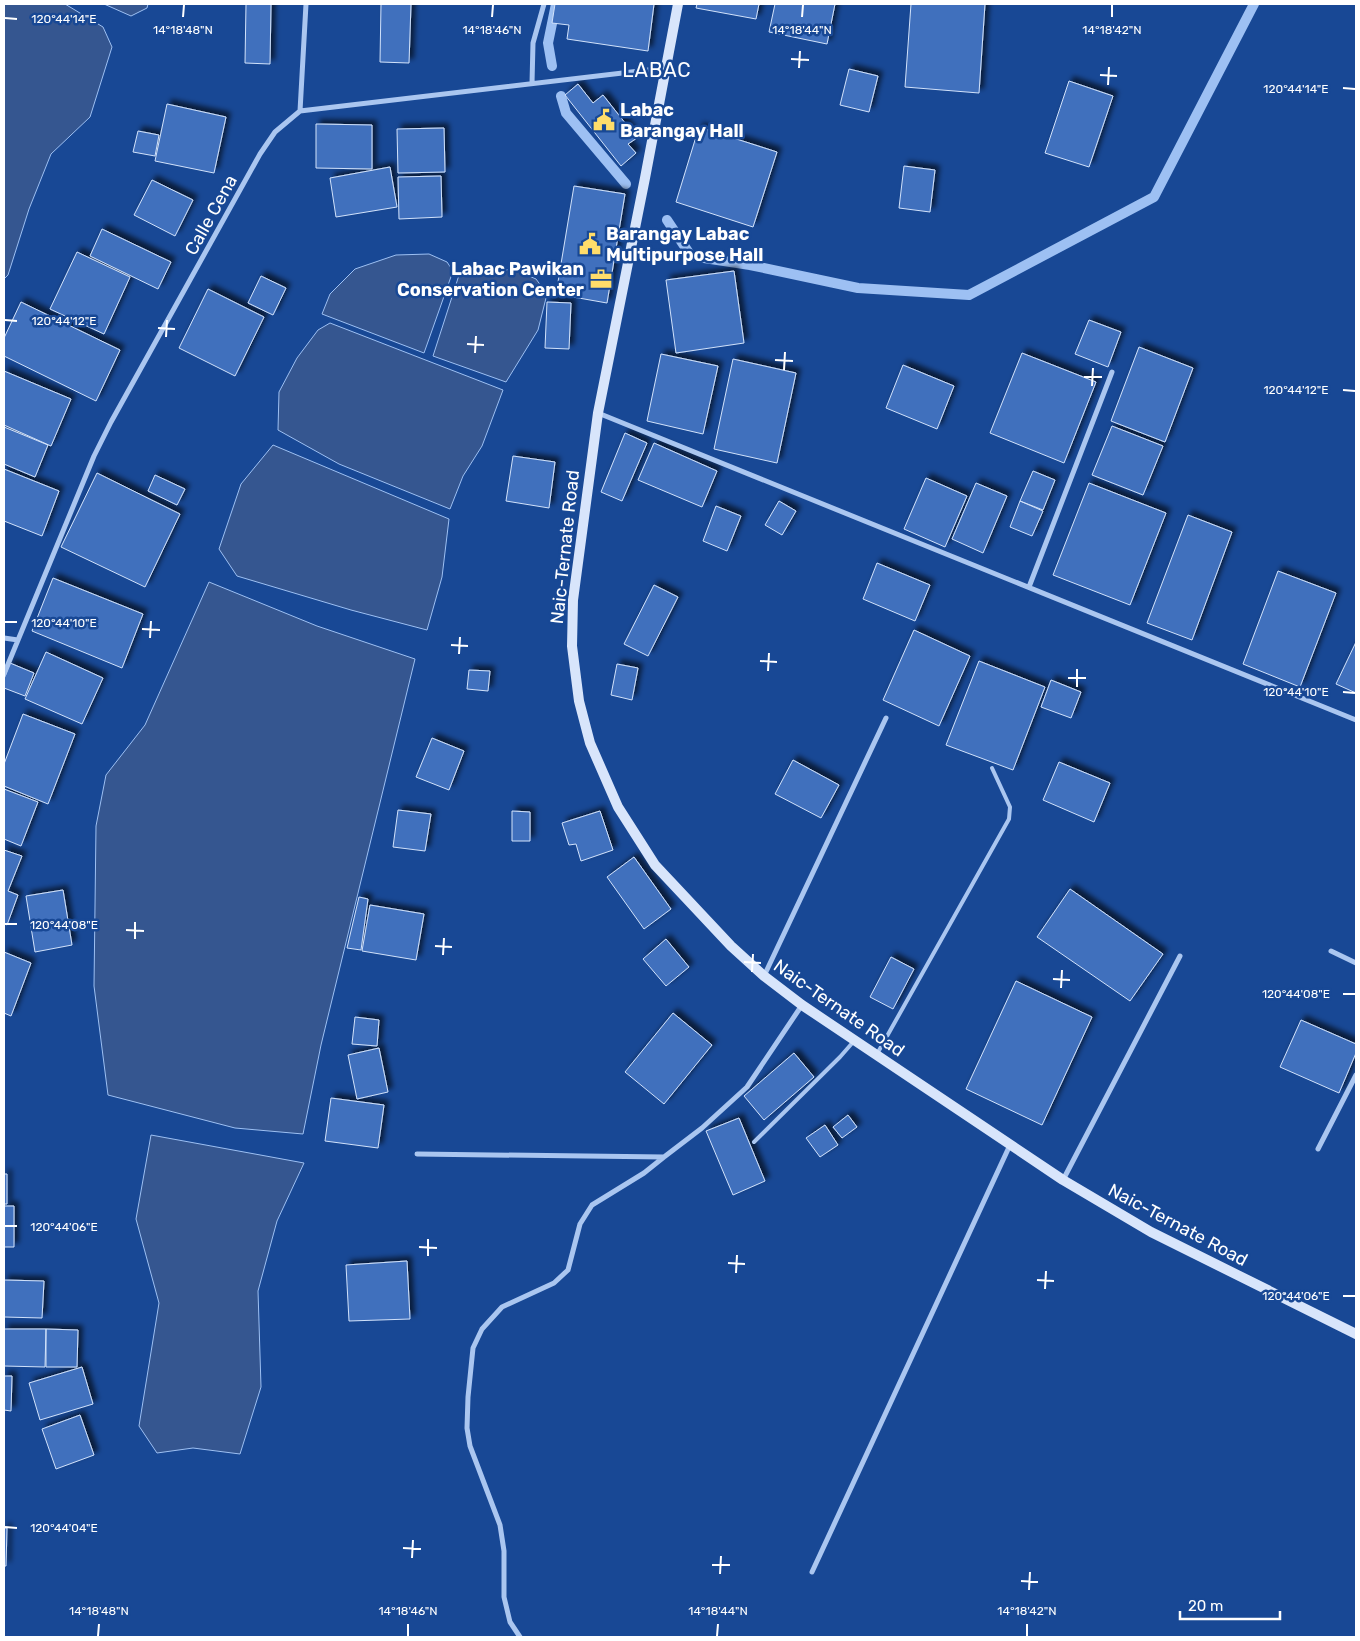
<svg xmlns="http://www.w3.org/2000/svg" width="1360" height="1641" font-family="Rubik,sans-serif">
  <defs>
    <filter id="shadow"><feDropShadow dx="4.5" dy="-4.5" stdDeviation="2.5" flood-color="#0009"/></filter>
  </defs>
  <rect width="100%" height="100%" fill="#184895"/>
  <path fill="#355690" stroke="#9dc0f3" d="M4,4H65L103,27L112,47L90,117L51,154L29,209L8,275L4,279Z
    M104,4H148L147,8L131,16Z
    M429,254L447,262L453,271L424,353L322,314L330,294L355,269L396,255Z
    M513,269L536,279L547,294L538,330L506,382L433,356L460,272L477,274Z
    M330,323L503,390L482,446L463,476L450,509L339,464L278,430L279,392L297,358L318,330Z
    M273,445L449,519L442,577L427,630L351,610L237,576L219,549L241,484Z
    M209,582L317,626L415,659L321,1045L303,1134L235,1128L108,1095L94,986L96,826L106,775L145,725Z
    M151,1135L304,1163L277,1221L258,1291L261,1387L240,1454L193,1448L157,1453L139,1426L159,1303L136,1219Z"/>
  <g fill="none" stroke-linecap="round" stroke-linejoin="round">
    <path stroke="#9dc0f3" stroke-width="10" d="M552,66L548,43L556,4
      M561,96L566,113L626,184
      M667,220L691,256L750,265L858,288L969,295L1154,197L1254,4"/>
  </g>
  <path fill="#4170bd" stroke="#d1e2fb" filter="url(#shadow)" d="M246,4H271L270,64L245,63Z
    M381,4H411L409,63L380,62Z
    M555,4H654L648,51L567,39L569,25L552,23Z
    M697,4H759L756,19L696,8Z
    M775,4H835L827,44L769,32Z
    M911,4H985L979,93L905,87Z
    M849,69L878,76L869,112L840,105Z
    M1069,81L1113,96L1089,167L1045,153Z
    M578,84L593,103L603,95L637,138L628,144L636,153L621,166L565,95Z
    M167,104L226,117L214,173L155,161Z
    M316,124L372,125V169L316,168Z
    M699,127L777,152L753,227L676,202Z
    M444,128L445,172L398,173L397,129Z
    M138,131L159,135L155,156L133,152Z
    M904,166L935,170L930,212L899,208Z
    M390,167L397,207L336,217L330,178Z
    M441,176L442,217L399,219L398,177Z
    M152,180L193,200L175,236L134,215Z
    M574,186L625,194L607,303L556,294Z
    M102,229L171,262L158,289L90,256Z
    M77,252L130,277L104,334L50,309Z
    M734,271L744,343L676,353L666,280Z
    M261,276L286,288L273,315L248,303Z
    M208,289L264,317L235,376L179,348Z
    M21,302L120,350L96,401L4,356V338Z
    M547,302L571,303L569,349L545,348Z
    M1089,320L1121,332L1108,367L1075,354Z
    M1139,347L1193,368L1165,442L1111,421Z
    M1022,353L1096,382L1064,463L990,433Z
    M661,354L718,366L703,434L647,421Z
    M733,359L796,373L777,463L714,449Z
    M903,365L954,386L937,429L886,408Z
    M4,371L71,399L51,446L4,425Z
    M1112,426L1163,446L1143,495L1092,475Z
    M4,427L48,445L35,477L4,464Z
    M625,433L647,443L622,501L601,492Z
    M654,443L717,471L702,507L638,480Z
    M513,456L555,462L549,508L506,501Z
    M4,469L59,491L42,536L4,521Z
    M1033,471L1055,480L1043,510L1020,501Z
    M97,473L180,514L145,587L61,547Z
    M155,475L185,489L177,505L148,491Z
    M926,478L967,496L945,547L904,529Z
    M976,483L1007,496L983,553L952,539Z
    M1089,483L1166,513L1130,605L1053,575Z
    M779,501L796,511L782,535L765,525Z
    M1020,501L1043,511L1032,536L1010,527Z
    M716,506L741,516L727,551L703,541Z
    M1188,515L1232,532L1192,640L1147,623Z
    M877,563L930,585L915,621L863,599Z
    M1278,571L1336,593L1300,687L1243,664Z
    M53,578L143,614L122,668L32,631Z
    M654,585L678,597L648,656L624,644Z
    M914,630L970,656L939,726L883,700Z
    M1356,642V693L1336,684Z
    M46,652L103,678L82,724L25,699Z
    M979,661L1045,687L1013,770L946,745Z
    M10,663L34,673L25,696L4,688V679Z
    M617,664L638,668L632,700L611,695Z
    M469,670L490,671L488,691L467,689Z
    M1051,680L1081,692L1071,718L1041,707Z
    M23,714L75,734L48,804L4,786V764Z
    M432,738L464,751L449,790L416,777Z
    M793,760L839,785L821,818L775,794Z
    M1059,762L1110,783L1094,822L1043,800Z
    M4,789L38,802L21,846L4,839Z
    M398,810L431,814L425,851L393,847Z
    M512,811L530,812V841H512Z
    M600,811L613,850L581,861L576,844L569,845L562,823Z
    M4,850L22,856L8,891L18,895L7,925L4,923Z
    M634,857L671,909L644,929L607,877Z
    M1070,889L1163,954L1130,1001L1037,937Z
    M63,890L72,945L35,952L26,896Z
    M359,897L368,899L361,950L347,948Z
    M370,905L424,914L416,960L362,951Z
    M666,939L689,967L666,986L643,959Z
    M4,952L31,963L11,1016L4,1013Z
    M891,957L914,969L893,1009L870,997Z
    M1016,981L1092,1017L1042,1125L966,1089Z
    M673,1013L712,1045L664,1104L625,1072Z
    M355,1017L379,1020L377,1046L352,1044Z
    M1301,1020L1356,1044V1053L1339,1093L1280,1067Z
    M379,1048L388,1092L357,1099L348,1055Z
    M794,1053L814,1077L764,1120L744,1096Z
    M331,1098L384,1105L378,1148L325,1141Z
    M848,1115L857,1127L842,1138L833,1127Z
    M739,1118L765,1181L733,1195L706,1131Z
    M825,1125L838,1145L820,1157L806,1138Z
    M4,1174H7V1204H4Z
    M4,1206H14V1247H4Z
    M407,1261L410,1319L349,1321L346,1265Z
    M4,1280L44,1281L42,1318L4,1317Z
    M4,1329H46L45,1367L4,1366Z
    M46,1329L78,1330L77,1367H46Z
    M82,1367L93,1404L40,1420L29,1383Z
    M4,1376H12L11,1411L4,1410Z
    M80,1415L94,1455L56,1469L42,1429Z
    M4,1528H7L6,1566H4Z"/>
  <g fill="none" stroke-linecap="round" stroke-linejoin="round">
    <path stroke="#aac6f0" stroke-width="4" d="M877,1054L1009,819L1010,807L992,768
      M754,1142L840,1057L854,1041"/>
    <path stroke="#aac6f0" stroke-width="5" d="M532,83L533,43L544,4
      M300,111L306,4
      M598,413L1356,720
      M1029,587L1112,372
      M4,638L18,640
      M4,674L94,456L111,422L260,154L275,132L300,111L665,68
      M1331,951L1356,963
      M764,976L886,718
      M1318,1149L1356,1075
      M417,1154L664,1157
      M1063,1180L1180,956
      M812,1572L1010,1145
      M520,1637L510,1622L504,1597V1551L500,1525L470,1446L467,1428L468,1397L473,1348L482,1329L502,1307L554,1283L568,1270L580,1224L592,1205L644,1173L664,1157L702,1128L747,1087L802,1005"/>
    <path stroke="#d8e5fb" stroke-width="10" d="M678,4L645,178L598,413L573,600L572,646L579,701L590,743L618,807L655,865L731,946L764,976L802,1005L1063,1180L1151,1232L1356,1334"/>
  </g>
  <path fill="none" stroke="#fff" stroke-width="2" d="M183,17L184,5M492,17L493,5M802,17L803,5M1112,17V5M5,18L17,19M791,59L809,60M799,68L800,51M1100,75L1117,76M1108,85L1109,67M1343,88L1355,89M5,320L17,321M158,328L175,329M166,337L167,320M467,344L484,345M475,353L476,336M775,360L793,361M784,370L785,352M1084,377H1102M1092,386L1093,368M1343,390L1355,391M5,622H17M142,629L160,630M150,638L151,621M451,645L468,646M459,654L460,637M760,661L777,662M768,671L769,653M1068,678H1086M1077,687V669M1343,692L1355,693M5,924H17M126,930L144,931M135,939V922M435,946L452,947M443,955L444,938M744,962L761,963M752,972L753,954M1053,979L1070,980M1061,988L1062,970M1343,994H1355M5,1226H17M419,1247L437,1248M428,1256V1239M728,1263L745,1264M736,1273L737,1255M1037,1280L1054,1281M1045,1289L1046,1271M1343,1296H1355M5,1527L17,1528M403,1548L421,1549M412,1558L413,1540M712,1565H730M720,1574L721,1556M1021,1581L1038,1582M1029,1590L1030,1572M98,1636L99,1624M408,1636V1624M717,1636L718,1624M1027,1636V1624"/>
  <defs>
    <g id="civic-bare" transform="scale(1.725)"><path d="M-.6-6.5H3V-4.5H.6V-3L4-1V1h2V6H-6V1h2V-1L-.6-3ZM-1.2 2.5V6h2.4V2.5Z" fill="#ffdd6a" stroke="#184895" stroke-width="2.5" paint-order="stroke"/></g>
    <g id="office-bare" transform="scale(1.725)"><path d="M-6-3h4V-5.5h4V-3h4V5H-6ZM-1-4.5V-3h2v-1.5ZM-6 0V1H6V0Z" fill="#ffdd6a" stroke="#184895" stroke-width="2.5" paint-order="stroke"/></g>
  </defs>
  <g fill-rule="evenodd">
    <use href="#civic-bare" x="604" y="120"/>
    <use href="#civic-bare" x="590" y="244"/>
    <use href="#office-bare" x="601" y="279"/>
  </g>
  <g text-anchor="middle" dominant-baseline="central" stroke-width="5" stroke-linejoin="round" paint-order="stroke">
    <g font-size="18" font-weight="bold" fill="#fff" stroke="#184895" text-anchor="start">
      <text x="620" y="110">Labac<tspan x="620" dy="21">Barangay Hall</tspan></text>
      <text x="606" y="234">Barangay Labac<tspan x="606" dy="21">Multipurpose Hall</tspan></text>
      <text x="584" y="269" text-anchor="end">Labac Pawikan<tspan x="584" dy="21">Conservation Center</tspan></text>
    </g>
    <g font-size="18" fill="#fff" stroke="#184895">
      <text transform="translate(211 215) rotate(-61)">Calle Cena</text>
      <text transform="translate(565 547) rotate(-84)">Naic-Ternate Road</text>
      <text transform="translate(839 1008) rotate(35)">Naic-Ternate Road</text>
      <text transform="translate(1178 1225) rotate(28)">Naic-Ternate Road</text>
    </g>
    <g font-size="20" letter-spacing="1" fill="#fff" stroke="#184895">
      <text x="657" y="70">LABAC</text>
    </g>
  </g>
  <g font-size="12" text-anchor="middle" fill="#fff" stroke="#184895" stroke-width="5" stroke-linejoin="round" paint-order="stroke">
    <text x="64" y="23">120°44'14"E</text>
    <text x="183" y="34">14°18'48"N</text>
    <text x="492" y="34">14°18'46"N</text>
    <text x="802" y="34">14°18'44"N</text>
    <text x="1112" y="34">14°18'42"N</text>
    <text x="1296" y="93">120°44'14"E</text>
    <text x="64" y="325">120°44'12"E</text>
    <text x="1296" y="394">120°44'12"E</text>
    <text x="64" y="627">120°44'10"E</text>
    <text x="1296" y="696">120°44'10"E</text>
    <text x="64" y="929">120°44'08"E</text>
    <text x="1296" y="998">120°44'08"E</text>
    <text x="64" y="1231">120°44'06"E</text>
    <text x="1296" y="1300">120°44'06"E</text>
    <text x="64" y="1532">120°44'04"E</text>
    <text x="99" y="1615">14°18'48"N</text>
    <text x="408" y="1615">14°18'46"N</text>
    <text x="718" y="1615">14°18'44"N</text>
    <text x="1027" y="1615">14°18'42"N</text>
  </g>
  <rect width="1360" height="1641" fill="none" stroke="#ffffff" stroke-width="10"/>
  <path d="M1180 1611v8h100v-8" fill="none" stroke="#ffffff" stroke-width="2.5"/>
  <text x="1188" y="1611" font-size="15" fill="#ffffff" stroke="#184895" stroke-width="4" paint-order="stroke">20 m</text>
</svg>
